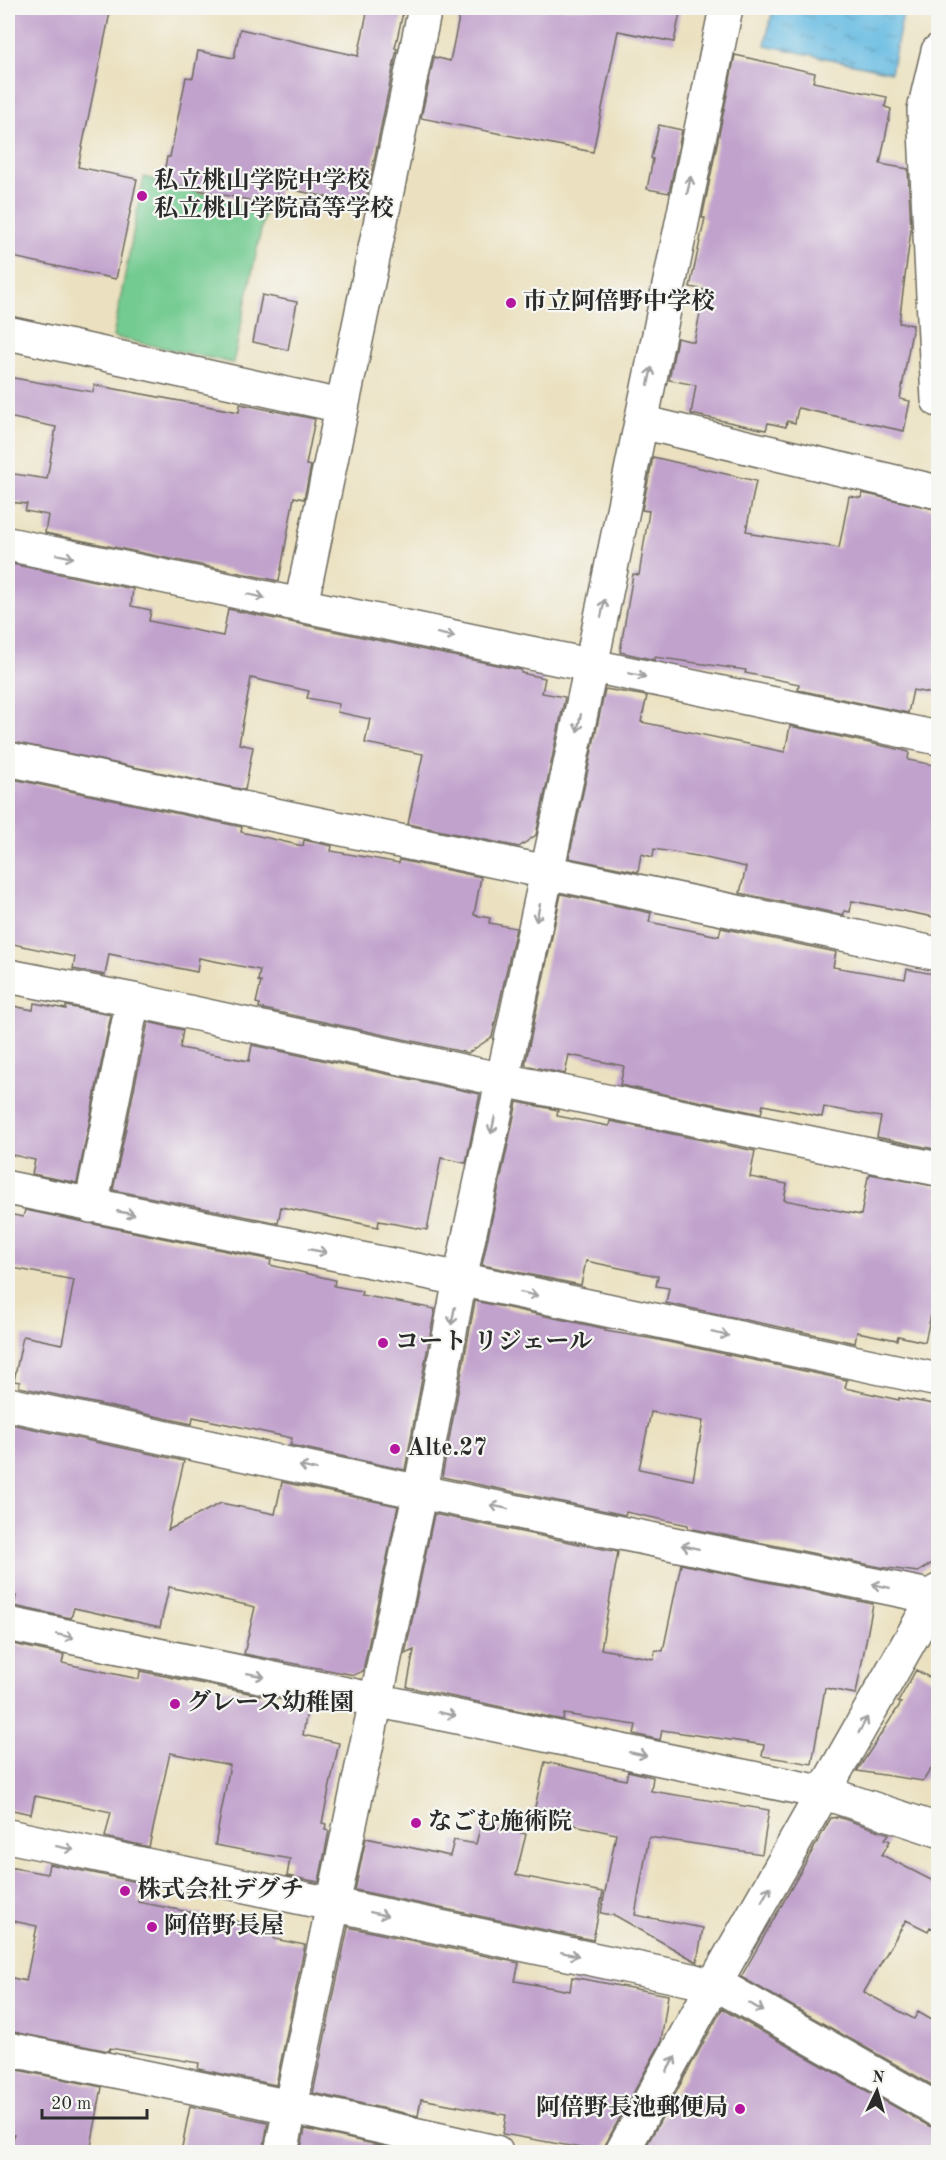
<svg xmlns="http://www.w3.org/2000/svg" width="946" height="2160" font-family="'Old Standard TT','Noto Serif JP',serif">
  <defs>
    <pattern id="water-ripples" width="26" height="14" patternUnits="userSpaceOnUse" patternTransform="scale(1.5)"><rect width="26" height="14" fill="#66bbe2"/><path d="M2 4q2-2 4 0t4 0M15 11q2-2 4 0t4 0" fill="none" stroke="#5498b7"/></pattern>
  </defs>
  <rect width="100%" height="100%" fill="#f6f6f2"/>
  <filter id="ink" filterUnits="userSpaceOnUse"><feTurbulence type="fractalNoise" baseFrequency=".0167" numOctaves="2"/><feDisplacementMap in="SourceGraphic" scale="12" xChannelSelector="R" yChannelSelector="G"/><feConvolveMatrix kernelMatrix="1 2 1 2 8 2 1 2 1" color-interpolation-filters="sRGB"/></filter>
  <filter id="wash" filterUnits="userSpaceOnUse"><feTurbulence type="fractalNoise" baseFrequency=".008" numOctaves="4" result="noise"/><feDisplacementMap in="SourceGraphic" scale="24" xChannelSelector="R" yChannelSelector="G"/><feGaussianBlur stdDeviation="1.35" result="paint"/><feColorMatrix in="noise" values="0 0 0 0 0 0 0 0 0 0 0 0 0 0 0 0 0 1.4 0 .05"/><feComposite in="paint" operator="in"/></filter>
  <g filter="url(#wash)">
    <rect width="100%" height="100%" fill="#ebe1c0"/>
    <path fill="#73cb91" stroke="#4f7b5e" stroke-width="1.5" d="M144,177L265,211L233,363L113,337Z"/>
    <path fill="url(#water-ripples)" stroke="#487386" stroke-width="1.5" d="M773,8H873L903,14L891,72L765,45Z"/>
    <g id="blocks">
      <path fill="#c1a2cc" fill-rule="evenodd" d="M8,8H111L78,167L137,179L116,279L8,256V135L13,109L8,108Z
        M368,8H404L395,48L397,49L365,205L279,187L275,205L162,183L167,157H170L186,77L193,78L198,51L234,58L240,29L358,56Z
        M461,8H681L674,42L618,31L593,152L421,118L434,57L450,61Z
        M735,55L815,73L813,82L887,97L885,107L891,109L880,164L908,169L911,230L899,323L913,325L900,399L910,401L904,431L798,408L795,423L787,421L786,427L768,423L766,430L691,414L696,385L669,380L677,338L694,342L705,290L690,287L705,218H702Z
        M659,125L682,130L669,193L647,189L653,159L651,158Z
        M262,295L297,302L288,350L253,342Z
        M8,377L93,392L94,385L239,412L240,404L315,419L306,465L311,466L304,499L294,497L279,581L45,533L48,515L25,511L27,504L8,502V473L47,479L56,427L8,417Z
        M653,457L756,481L746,531L752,532V534L839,548L849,496L861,498L862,493L939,510V695L913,690L908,713L798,690L799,684L745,673L746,670L655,657V660L620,652L633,574L639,575L649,511L642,510Z
        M12,564L133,589L131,606L151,610L149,621L223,636L228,609L521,670V673L545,678L542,693L565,697L536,835L519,847L408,824L423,754L365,743L370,719L337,712L339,704L307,698L309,691L251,678L239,744L253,747L245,790L8,741V588Z
        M605,689L647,696L641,722L785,752L790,726L902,750L909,752L908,760L939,766V918L852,901L850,912L844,911V915L740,893L746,867L697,856L654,849L653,857L641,854L638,872L569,858Z
        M8,778L242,827L241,832L303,846L304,840L332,846L331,851L399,863L400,860L481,877L474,915L490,918L489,923L516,928L492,1037L468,1053L259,1008L260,1004L256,1003L261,982L258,981L260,970L199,958L197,972L109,954L105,975L73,969L75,957L8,943Z
        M561,894L651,913L649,922L719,936L721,928L836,952L833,967L905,979L907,969L939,975V1150L877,1137L881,1117L824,1107L822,1117L763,1105L761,1114L620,1085L624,1066L569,1055L565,1074L525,1065Z
        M34,1003L66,1009V1006L111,1015L77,1183L32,1174L35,1160L8,1154V1005L33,1010Z
        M148,1022L183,1030L180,1048L249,1061L252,1045L480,1094L466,1163L441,1158L427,1230L379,1221L378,1227L281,1207L278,1223L113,1190Z
        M517,1102L558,1110L557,1116L609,1126L610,1121L755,1151L750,1177L787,1184L784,1200L861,1215L868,1177H869L870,1174L939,1187V1278L925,1342L898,1336L897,1340L857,1332L855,1343L666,1303L669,1288L656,1286L658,1276L586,1261L581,1285L482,1265Z
        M25,1210L271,1260L270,1265L335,1280L334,1286L362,1291L361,1295L435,1309L405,1470L290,1445L292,1438L193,1417L192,1424L19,1387L20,1382L14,1381L23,1336L62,1344L74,1280L8,1267V1214L23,1217Z
        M475,1301L606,1329L605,1331L654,1339L847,1380L845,1388L899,1400V1398L939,1405V1553L934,1562L918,1572L880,1567L688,1528V1525L626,1512L625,1515L442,1477ZM651,1412L703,1421L693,1480L639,1469Z
        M11,1424L184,1461L168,1530L221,1503L275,1514L282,1482L398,1506L363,1671L354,1675L244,1654L255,1607L169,1587L160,1627L74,1608L71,1618L14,1606L16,1596L8,1595V1441Z
        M434,1514L618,1552L601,1649L654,1659L655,1650L663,1651L681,1564L873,1604L856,1694L825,1688L812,1764L762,1756L764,1745L662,1730L660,1740L634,1734L636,1725L564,1714L563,1720L407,1687L414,1650L405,1654Z
        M8,1643L64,1655L62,1663L139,1679L140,1671L308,1705L303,1735L339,1743L322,1823L326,1824L325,1830L329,1831L319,1882L287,1876L290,1859L215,1845L230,1765L170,1753L149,1847L105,1837L111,1812L35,1796L31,1814L8,1809Z
        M916,1670L939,1683V1757L923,1781L857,1771L901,1703L898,1702Z
        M545,1762L626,1780L628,1771L653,1777L651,1791L769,1810L762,1854L649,1837L635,1915L703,1928L697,1962L616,1916L601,1913L616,1834L533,1816Z
        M838,1817L889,1834L885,1839L890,1841L882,1855L939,1884V1931L930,1927L928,1931L906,1920L864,1992L914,2019L918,2012L939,2024V2089L741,1977L831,1818Z
        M481,1824L526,1834L516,1875L603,1892L593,1940L355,1890L366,1838L450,1856L454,1840L476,1844Z
        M49,1864L142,1883L138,1902L276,1929L274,1939L305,1945L276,2085L198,2069L199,2063L110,2048L109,2051L8,2031V1977L26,1981L37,1926L8,1920V1867L47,1874Z
        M348,1927L519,1963L515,1981L570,1991L572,1977L668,1995L661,2042L606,2143L603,2152L503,2134L506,2115L421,2099L418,2116L313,2093Z
        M722,2009L929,2126L939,2129V2152H643Z
        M8,2068L102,2087L90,2152H10L14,2135L8,2133Z
        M190,2106L268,2122L263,2152H181Z
        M305,2129L410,2152H300Z"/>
    </g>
  </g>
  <g filter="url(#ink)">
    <use href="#blocks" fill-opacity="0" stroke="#6e6b5f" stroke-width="1.5"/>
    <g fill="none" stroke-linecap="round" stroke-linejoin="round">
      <g stroke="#6e6b5f" stroke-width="36">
        <path id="minor" d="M938,51L924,110L938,400
          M8,333L341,406
          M641,422L938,492
          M8,544L938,738
          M301,605L425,8
          M8,759L938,954
          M8,976L133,1000L503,1080L938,1169
          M8,1188L441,1275L938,1380
          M91,1206L133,1000
          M8,1404L396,1487L938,1598
          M8,1624L825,1793L938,1830
          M8,1836L692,1980L727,1990L938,2110
          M8,2049L290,2107L496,2152
          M281,2152L420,1491L460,1279L591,666L726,8
          M622,2152L713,1986L938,1591"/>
      </g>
      <use href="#minor" stroke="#fff" stroke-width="33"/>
    </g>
    <defs><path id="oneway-shaft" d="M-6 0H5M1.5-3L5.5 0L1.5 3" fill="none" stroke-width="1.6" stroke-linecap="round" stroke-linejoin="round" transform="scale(1.5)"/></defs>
    <g stroke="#a0a0a0">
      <use href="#oneway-shaft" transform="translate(689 185) rotate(-78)"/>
      <use href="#oneway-shaft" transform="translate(650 376) rotate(-78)"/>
      <use href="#oneway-shaft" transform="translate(65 556) rotate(12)"/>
      <use href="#oneway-shaft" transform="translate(256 596) rotate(12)"/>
      <use href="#oneway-shaft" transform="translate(603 608) rotate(-78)"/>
      <use href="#oneway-shaft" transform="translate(446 635) rotate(12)"/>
      <use href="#oneway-shaft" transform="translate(637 675) rotate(12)"/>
      <use href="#oneway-shaft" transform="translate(579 723) rotate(102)"/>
      <use href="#oneway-shaft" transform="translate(538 913) rotate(102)"/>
      <use href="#oneway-shaft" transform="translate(493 1125) rotate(102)"/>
      <use href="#oneway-shaft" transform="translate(126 1213) rotate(11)"/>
      <use href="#oneway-shaft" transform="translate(318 1251) rotate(11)"/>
      <use href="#oneway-shaft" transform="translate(529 1294) rotate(12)"/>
      <use href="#oneway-shaft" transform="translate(453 1316) rotate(101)"/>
      <use href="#oneway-shaft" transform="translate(720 1334) rotate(12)"/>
      <use href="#oneway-shaft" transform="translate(308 1468) rotate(-168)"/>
      <use href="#oneway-shaft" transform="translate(499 1507) rotate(-168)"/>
      <use href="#oneway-shaft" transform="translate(690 1547) rotate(-168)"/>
      <use href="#oneway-shaft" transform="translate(881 1586) rotate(-168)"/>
      <use href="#oneway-shaft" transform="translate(65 1636) rotate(12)"/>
      <use href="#oneway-shaft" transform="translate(256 1675) rotate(12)"/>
      <use href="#oneway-shaft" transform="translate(447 1714) rotate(12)"/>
      <use href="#oneway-shaft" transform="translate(863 1725) rotate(-61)"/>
      <use href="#oneway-shaft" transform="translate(638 1754) rotate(12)"/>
      <use href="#oneway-shaft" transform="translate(65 1848) rotate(12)"/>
      <use href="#oneway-shaft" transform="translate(766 1894) rotate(-60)"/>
      <use href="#oneway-shaft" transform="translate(379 1914) rotate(12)"/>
      <use href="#oneway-shaft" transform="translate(570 1954) rotate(12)"/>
      <use href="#oneway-shaft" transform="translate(756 2007) rotate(30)"/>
      <use href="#oneway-shaft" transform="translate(671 2064) rotate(-61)"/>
    </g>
  </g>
  <g fill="#b5179e" stroke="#f6f6f2" stroke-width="2">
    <circle cx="142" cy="196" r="6"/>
    <circle cx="511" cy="303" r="6"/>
    <circle cx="383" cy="1343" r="6"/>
    <circle cx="395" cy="1449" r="6"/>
    <circle cx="175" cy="1704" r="6"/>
    <circle cx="416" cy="1823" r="6"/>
    <circle cx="125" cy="1891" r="6"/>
    <circle cx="152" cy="1927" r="6"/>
    <circle cx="740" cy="2109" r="6"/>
  </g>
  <g text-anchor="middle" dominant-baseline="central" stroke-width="4.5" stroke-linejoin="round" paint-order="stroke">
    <g font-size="24" font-weight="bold" fill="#2b2b2b" stroke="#f6f6f2" text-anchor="start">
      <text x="154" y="182">私立桃山学院中学校<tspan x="154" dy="28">私立桃山学院高等学校</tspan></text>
      <text x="523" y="303">市立阿倍野中学校</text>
      <text x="395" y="1343">コート リジェール</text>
      <text x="407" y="1449">Alte.27</text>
      <text x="187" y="1704">グレース幼稚園</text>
      <text x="428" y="1823">なごむ施術院</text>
      <text x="137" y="1891">株式会社デグチ</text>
      <text x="164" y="1927">阿倍野長屋</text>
      <text x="728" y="2109" text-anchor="end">阿倍野長池郵便局</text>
    </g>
  </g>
  <rect width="946" height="2160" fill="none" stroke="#f6f6f2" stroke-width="30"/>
  <g transform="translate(877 2091) rotate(5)" stroke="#f6f6f2" stroke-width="4.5" paint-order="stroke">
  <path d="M0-4.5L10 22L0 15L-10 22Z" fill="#2b2b2b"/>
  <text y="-9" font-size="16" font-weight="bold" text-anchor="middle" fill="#2b2b2b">N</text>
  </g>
  <path d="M42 2109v9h105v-9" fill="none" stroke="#2b2b2b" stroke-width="3"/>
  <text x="51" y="2109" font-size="18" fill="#2b2b2b" stroke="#f6f6f2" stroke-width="4.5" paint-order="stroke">20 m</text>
</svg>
